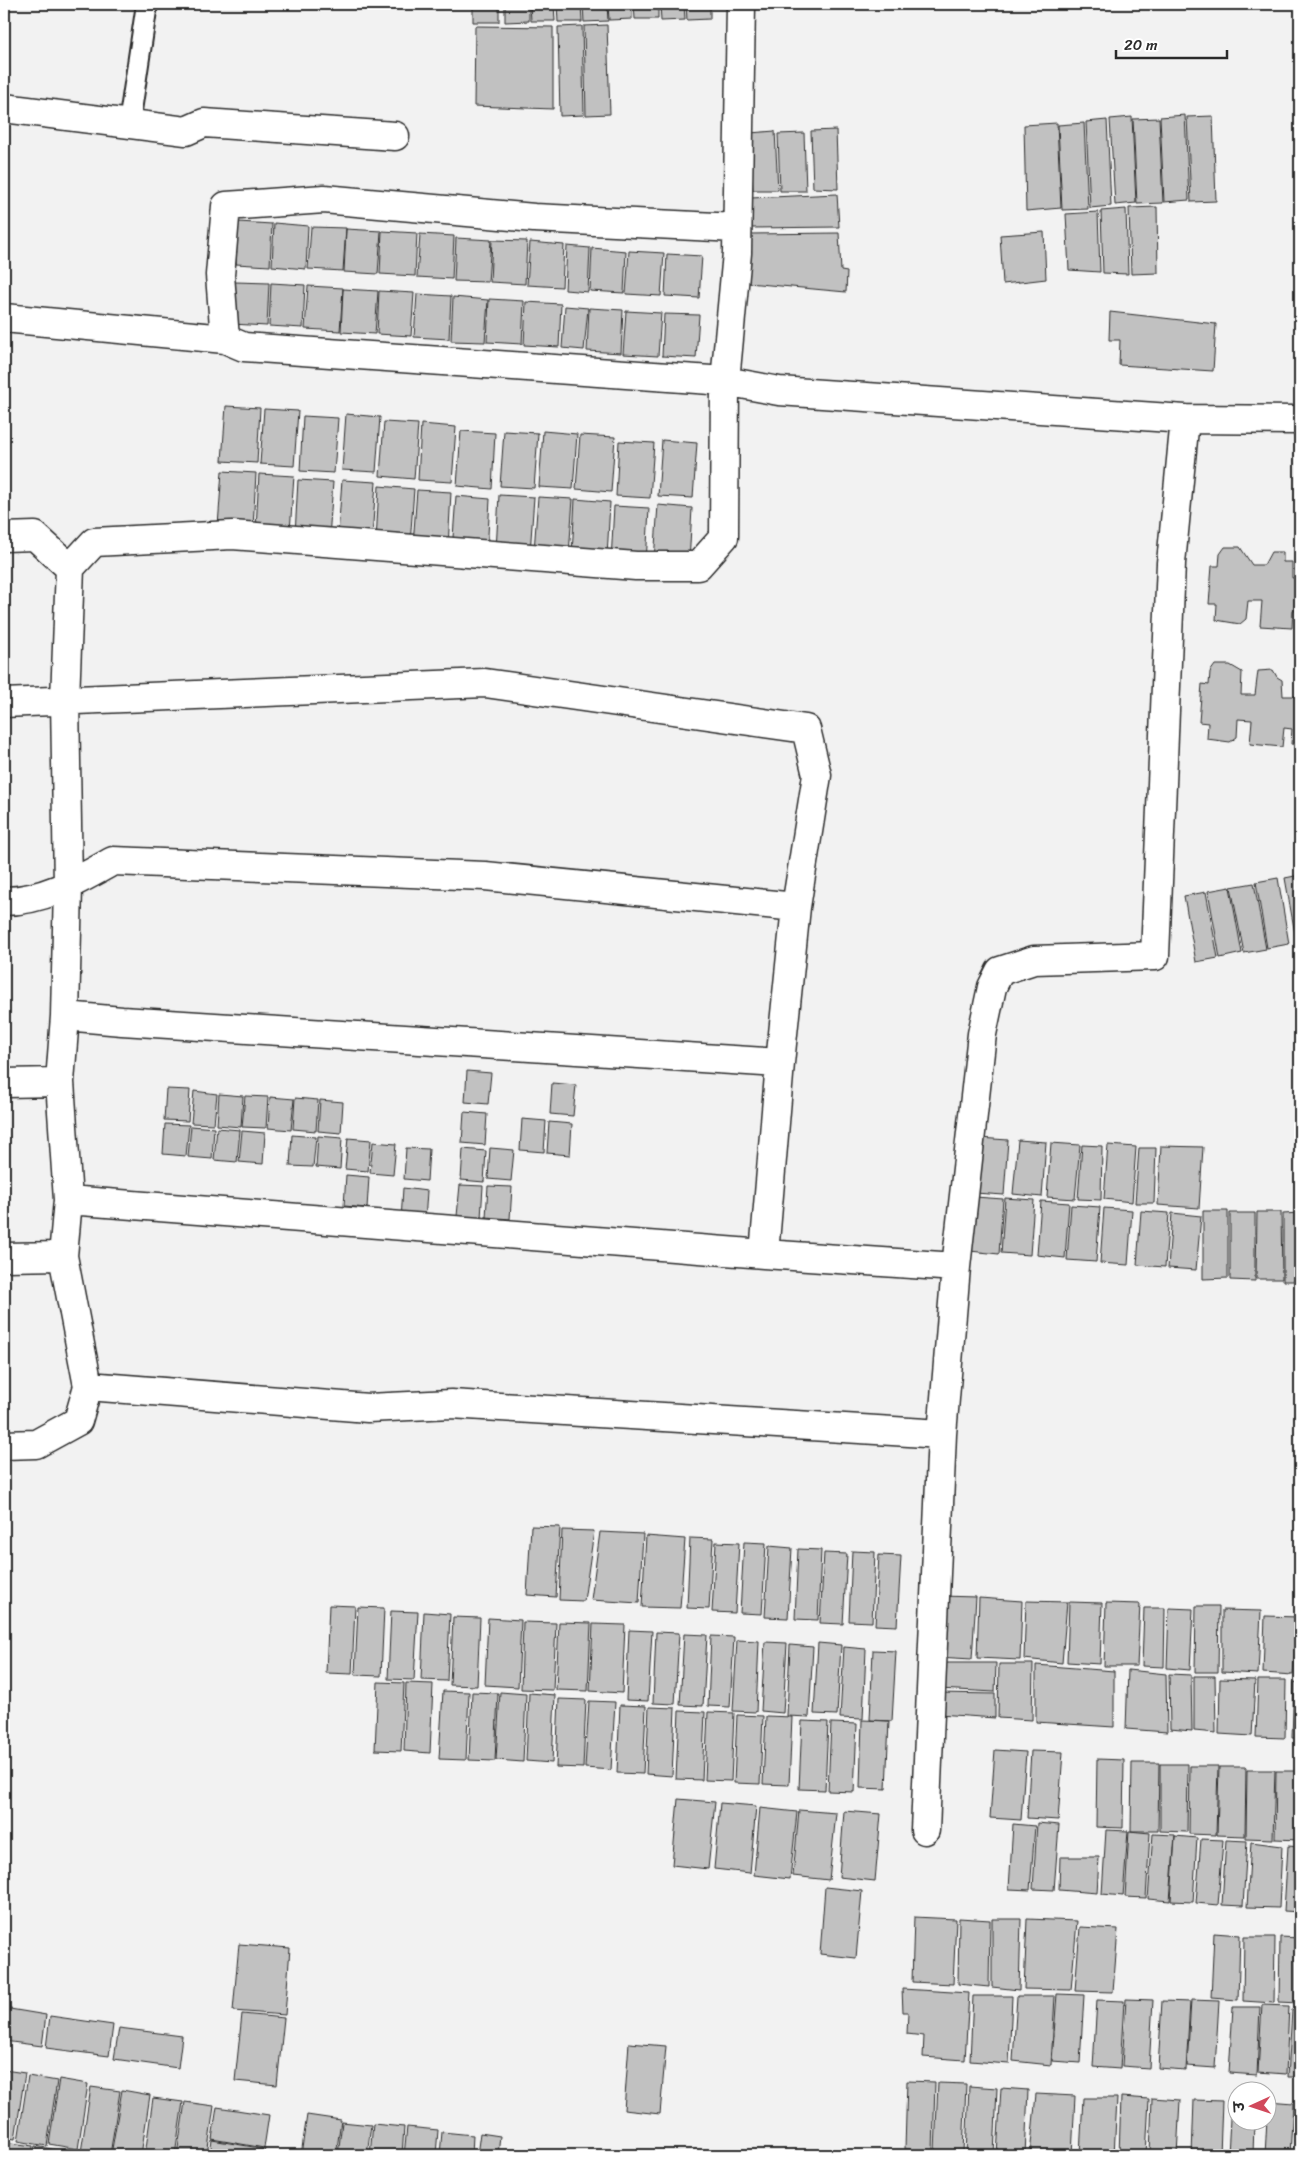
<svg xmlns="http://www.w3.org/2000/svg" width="1304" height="2159" font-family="Sriracha,'Playpen Sans Deva',sans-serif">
  <rect width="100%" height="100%" fill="#f2f2f2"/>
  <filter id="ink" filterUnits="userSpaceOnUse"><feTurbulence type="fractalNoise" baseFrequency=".02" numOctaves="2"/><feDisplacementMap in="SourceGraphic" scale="10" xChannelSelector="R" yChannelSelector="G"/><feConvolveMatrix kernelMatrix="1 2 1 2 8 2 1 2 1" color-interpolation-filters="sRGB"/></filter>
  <g filter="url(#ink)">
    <path fill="#c1c1c1" stroke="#2b2b2b" d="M473,4H499V22H473Z
      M505,4H529V21L505,22Z
      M530,4H554L555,21H531Z
      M557,4H581L582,22H558Z
      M583,4H607L608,21L584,22Z
      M608,4H632V19L609,20Z
      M634,4H658V19H635Z
      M660,4H684L685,20L661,21Z
      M686,4H710V19L687,20Z
      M607,25L610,114L586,115L584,26Z
      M475,26L553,27V109L474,106Z
      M582,26L584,115L560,116L558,27Z
      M1185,115L1189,200L1164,202L1160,117Z
      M1213,116L1216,201L1191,202L1187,117Z
      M1132,117L1136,203L1115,205L1110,119Z
      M1159,118L1163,203L1137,204L1133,119Z
      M1107,120L1111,206L1090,208L1086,122Z
      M1057,123L1061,208L1026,211L1024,125Z
      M1084,123L1088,209L1062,210L1058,125Z
      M836,130L838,189L813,188L811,131Z
      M775,131L778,190H753L750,133Z
      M804,133L806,191H780L778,134Z
      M837,194L839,227L752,228L751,198Z
      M1157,207L1158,273L1131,274L1129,208Z
      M1126,209L1128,274L1103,273L1101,211Z
      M1098,212L1100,272L1069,270L1066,214Z
      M238,222L272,224L270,266L236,264Z
      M274,223L308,226L306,269L272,266Z
      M311,227L346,228L343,271L308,269Z
      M346,229L381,231L378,274L344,272Z
      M382,231L417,233L415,276L380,274Z
      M1044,232L1046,279L1003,284L1000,235Z
      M839,233L841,271L847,272L846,292L748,283L750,234Z
      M420,234L454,236L452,279L417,277Z
      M456,238L491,240L488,282L454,281Z
      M492,240L527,241L525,284L490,282Z
      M530,242L564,245L562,287L527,285Z
      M567,246L590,248L588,292L565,290Z
      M592,248L626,251L624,293L590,291Z
      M629,251L664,253L661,296L626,294Z
      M667,254L702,256L699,298L665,296Z
      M235,282L269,283L267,326L232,324Z
      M271,283L305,285L303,328L269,326Z
      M308,286L343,288L340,331L305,329Z
      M343,289L378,291L375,334L341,332Z
      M379,291L414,293L411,336L377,334Z
      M417,294L451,296L449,339L414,337Z
      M453,297L488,300L485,342L451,341Z
      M489,299L524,301L522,344L487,342Z
      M526,302L561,304L559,347L524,345Z
      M565,306L588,308L584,350L562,348Z
      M589,308L623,310L621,353L587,351Z
      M626,311L661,313L658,356L623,354Z
      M1110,312L1216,324L1213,371L1119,365L1120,340H1109Z
      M664,314L699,315L696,358L662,356Z
      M226,406L260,408L257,463L222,461Z
      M264,409L298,411L294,466L260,464Z
      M346,414L380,417L376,472L342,470Z
      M303,416L338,418L334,473L300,471Z
      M384,422L418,424L414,479L380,476Z
      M421,424L456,427L452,482L418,480Z
      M461,431L495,433L492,489L457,486Z
      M504,431L538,433L534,488L500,486Z
      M543,431L577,434L573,489L539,487Z
      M580,435L615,437L611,492L576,489Z
      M662,440L697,443L693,498L658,496Z
      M619,441L654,443L650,498L616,496Z
      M222,471L256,473L253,528L218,526Z
      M259,474L294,476L290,531L256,529Z
      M298,480L333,482L329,538L295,535Z
      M342,480L376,482L372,537L338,535Z
      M379,486L414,489L410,544L376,542Z
      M417,490L451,492L448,547L413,545Z
      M499,495L534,497L530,553L496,551Z
      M456,496L490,499L487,553L452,551Z
      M538,497L573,499L569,554L534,551Z
      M575,499L610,502L607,557L572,555Z
      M658,505L692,508L689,563L654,560Z
      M614,506L649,508L646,564L611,561Z
      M1225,547H1240L1252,565H1264L1271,552H1283V562H1292V578L1300,577V610H1293L1292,628L1260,626L1262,601H1248L1246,619L1240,624L1216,620L1217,604H1209L1212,566H1219L1220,554Z
      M1215,665H1230L1242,672L1241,695H1255L1258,671L1273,670L1277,677L1282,680L1283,696H1299L1300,674V745L1291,744L1292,729L1284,728L1282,747L1250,744L1252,720L1238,719L1237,737L1230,742L1207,739L1208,723L1199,722L1202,684L1209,685L1210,672Z
      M1300,875V944L1297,945L1285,878Z
      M1278,878L1289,944L1267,948L1256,882Z
      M1254,883L1266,949L1244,953L1231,887Z
      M1230,887L1242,953L1220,958L1208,891Z
      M1206,892L1218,958L1196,962L1184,896Z
      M467,1071L491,1073L488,1104L465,1102Z
      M552,1083L576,1085L573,1116L550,1114Z
      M166,1089L190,1090L188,1121L164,1120Z
      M194,1091L217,1094L214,1124L191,1123Z
      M219,1094L243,1096L241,1127L217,1125Z
      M245,1096L268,1097L266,1128L242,1127Z
      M270,1097L294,1099L291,1130L268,1128Z
      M295,1098L318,1100L316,1131L293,1129Z
      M320,1100L343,1102L341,1133L318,1131Z
      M464,1112L487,1114L485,1145L462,1143Z
      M522,1119L546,1121L544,1152L520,1150Z
      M549,1122L572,1124L570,1155L547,1153Z
      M165,1124L189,1125L186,1156L163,1154Z
      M191,1126L214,1128L212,1159L188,1157Z
      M217,1128L240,1130L237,1162L214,1160Z
      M242,1131L265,1133L263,1164L239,1162Z
      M292,1135L316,1137L313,1167L290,1166Z
      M318,1136L342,1138L340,1169L316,1167Z
      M348,1138L371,1140L368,1171L345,1169Z
      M979,1138L1008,1140L1004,1195L975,1193Z
      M1018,1140L1046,1142L1042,1197L1013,1194Z
      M373,1142L396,1144L393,1175L370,1173Z
      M1051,1143L1080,1145L1075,1199L1047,1197Z
      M1082,1145L1102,1146L1101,1200L1078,1199Z
      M1108,1145L1136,1147L1132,1202L1104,1199Z
      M1161,1146L1203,1147L1199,1208L1158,1205Z
      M406,1148L429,1149L427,1181L404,1179Z
      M490,1148L514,1150L511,1181L488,1179Z
      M1139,1148H1156L1154,1203H1135Z
      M463,1149L486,1151L484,1182L461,1180Z
      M346,1175L369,1177L367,1208L344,1206Z
      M460,1185L483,1186L481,1218L457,1216Z
      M488,1186L512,1187L510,1219L486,1217Z
      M403,1188L427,1191L425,1221L401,1220Z
      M975,1197L1003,1199L999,1254L970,1251Z
      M1005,1198L1034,1200L1030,1255L1001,1253Z
      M1041,1201L1069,1203L1065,1258L1037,1255Z
      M1071,1205L1100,1207L1096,1262L1067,1260Z
      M1104,1208L1132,1210L1128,1265L1100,1263Z
      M1141,1211L1169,1213L1165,1267L1137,1265Z
      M1203,1211H1228V1278L1203,1279Z
      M1257,1212H1281L1282,1279H1256Z
      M1172,1213L1201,1216L1196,1270L1168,1268Z
      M1230,1213H1255V1281L1230,1280Z
      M1300,1213V1281H1283V1214Z
      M531,1526L560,1527L556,1597L527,1595Z
      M562,1530L594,1531L584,1601L559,1600Z
      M600,1532L643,1534L639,1603L591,1600Z
      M646,1536L685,1539L680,1608L642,1607Z
      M690,1538L713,1539L709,1609L687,1608Z
      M716,1542L739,1543L735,1613L712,1612Z
      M744,1542L766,1543L762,1614L740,1613Z
      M769,1546L792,1548L788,1618L765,1617Z
      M798,1549L821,1550L818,1620L795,1619Z
      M852,1551L875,1552L872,1622L849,1621Z
      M824,1553L847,1554L843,1624L820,1623Z
      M879,1555L901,1556L897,1626L875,1625Z
      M941,1596L976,1597L972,1659L937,1657Z
      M979,1598L1022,1601L1020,1660L977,1658Z
      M1026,1601L1067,1602L1062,1663L1024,1659Z
      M1069,1602L1102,1603L1100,1664L1067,1662Z
      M1106,1603L1140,1604L1137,1666H1104Z
      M329,1605L355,1606L352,1674L326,1673Z
      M1196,1606H1219L1218,1672H1195Z
      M358,1607L384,1608L381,1676L355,1675Z
      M1144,1608H1165L1164,1667L1142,1666Z
      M1169,1608L1193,1609L1190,1670L1167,1668Z
      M1222,1610L1261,1611L1258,1674L1222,1672Z
      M391,1611L418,1612L414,1680L388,1679Z
      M424,1612L450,1614L447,1681L421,1680Z
      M1265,1616L1298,1617L1293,1675L1263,1673Z
      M453,1617L480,1618L477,1686L450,1685Z
      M488,1618L521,1620L518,1687L485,1685Z
      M523,1622L556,1623L553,1690L521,1689Z
      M559,1622L591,1623L588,1691L556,1690Z
      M593,1624L625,1625L622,1693L590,1691Z
      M629,1630L652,1631L648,1701L626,1700Z
      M656,1632L679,1633L675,1704L653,1703Z
      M684,1634L707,1635L703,1706L680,1705Z
      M711,1636L734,1637L730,1707L708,1706Z
      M1300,1639V1675H1298Z
      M737,1640L759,1641L756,1712L733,1711Z
      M765,1642L787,1643L783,1713L761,1711Z
      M818,1643L841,1645L837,1715L814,1714Z
      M790,1645L813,1647L809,1717L787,1716Z
      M844,1647L866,1649L863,1719L840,1718Z
      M873,1650L896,1651L892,1721L870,1720Z
      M940,1663H996L995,1692L939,1689Z
      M999,1664H1033L1032,1720L998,1718Z
      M1036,1665L1114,1671V1727L1036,1722Z
      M1128,1670L1166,1674L1167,1732L1126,1729Z
      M1169,1674L1191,1675L1192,1731L1170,1729Z
      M1194,1676H1215L1216,1733L1194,1731Z
      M1220,1679L1255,1680L1252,1736L1219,1734Z
      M1258,1680H1286L1285,1738L1256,1737Z
      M378,1682L404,1683L401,1751L375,1750Z
      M1294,1682L1300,1683V1738H1292Z
      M406,1683L433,1684L430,1753L404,1751Z
      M443,1691L469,1692L466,1760L439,1759Z
      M472,1692L498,1693L495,1761L469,1760Z
      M500,1692L526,1694L523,1762L496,1760Z
      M529,1693L555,1695L552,1763L526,1761Z
      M938,1693L995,1694V1718L939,1714Z
      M559,1699L586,1700L583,1768L556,1767Z
      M589,1701L615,1702L611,1770L585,1768Z
      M620,1705L646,1706L643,1774L617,1773Z
      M649,1707L675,1708L672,1776L646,1774Z
      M679,1711L705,1712L702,1780L676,1779Z
      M708,1712L734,1713L731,1781L705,1780Z
      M737,1715L763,1716L760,1784L734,1783Z
      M766,1716L792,1717L789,1785L763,1784Z
      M862,1720L889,1721L886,1789L860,1788Z
      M802,1721L828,1722L825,1790L799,1789Z
      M831,1723L857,1724L854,1792L828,1791Z
      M995,1750L1026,1752L1021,1820L990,1818Z
      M1031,1751L1063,1752L1058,1820L1027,1818Z
      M1097,1759L1124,1760L1123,1828L1096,1827Z
      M1132,1763H1159L1158,1831H1131Z
      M1160,1764H1188L1187,1832L1160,1831Z
      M1190,1766H1218L1216,1835L1189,1834Z
      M1219,1767H1246L1245,1836L1217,1835Z
      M1247,1770H1275L1273,1839L1246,1838Z
      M1276,1771H1300V1840L1275,1839Z
      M678,1799L715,1802L708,1869L672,1865Z
      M720,1803L756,1806L750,1873L714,1869Z
      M760,1808L797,1812L790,1879L754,1875Z
      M799,1810L836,1813L829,1880L793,1876Z
      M844,1811L881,1814L875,1881L839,1877Z
      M1037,1823L1059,1825L1054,1890L1033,1889Z
      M1013,1824L1035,1826L1030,1890L1009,1889Z
      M1106,1830L1128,1831L1123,1896L1102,1894Z
      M1129,1831L1150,1833L1146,1898L1125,1897Z
      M1153,1834L1175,1835L1170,1901L1148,1899Z
      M1175,1836L1197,1838L1193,1902L1171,1901Z
      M1201,1839L1223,1840L1218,1905L1196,1903Z
      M1226,1840L1247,1841L1243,1906L1222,1905Z
      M1251,1842L1282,1846L1279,1908L1247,1907Z
      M1288,1846L1300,1847V1912L1284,1911Z
      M1060,1857H1099L1097,1893L1059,1890Z
      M825,1887L862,1891L856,1958L820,1954Z
      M914,1917L956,1919L953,1984L912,1982Z
      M959,1918L990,1920L989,1987L958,1984Z
      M992,1919H1021L1019,1990L992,1987Z
      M1027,1919L1077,1921L1071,1990L1024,1989Z
      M1080,1927L1118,1929L1113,1992L1075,1991Z
      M1214,1933L1240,1935L1238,2000L1211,1998Z
      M1244,1937H1275L1274,2003L1243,2001Z
      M1280,1937L1300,1938V2003L1279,2002Z
      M239,1944L290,1948L285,2015L233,2011Z
      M902,1989L969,1993L965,2060L923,2057L924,2036L907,2034L908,2012H903Z
      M1057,1994L1084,1995L1080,2063L1052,2061Z
      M973,1996H1012L1009,2064L970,2061Z
      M1017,1996H1055L1051,2065L1013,2061Z
      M1126,1999L1153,2000L1149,2068L1122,2066Z
      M1097,2000L1124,2001L1120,2069L1093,2067Z
      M1191,2000L1219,2001L1215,2068L1187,2066Z
      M1162,2001L1190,2002L1186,2070L1158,2068Z
      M1262,2005L1289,2006L1286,2074L1258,2072Z
      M1233,2007H1260L1257,2075L1229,2073Z
      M4,2008L46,2015L42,2046L4,2041Z
      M1292,2010H1300V2077H1288Z
      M242,2014L284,2018L277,2085L235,2081Z
      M50,2016L113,2025L109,2056L46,2048Z
      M119,2028L182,2036L178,2068L114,2059Z
      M629,2043L666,2046L660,2114L624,2110Z
      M4,2070L25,2073L15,2139L4,2137Z
      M28,2076L57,2081L47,2146L18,2141Z
      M59,2079L88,2084L78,2149L49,2144Z
      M907,2081L935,2082L933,2151L905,2149Z
      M938,2083L966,2084L963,2152L935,2151Z
      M969,2086L997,2088L994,2155H966Z
      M91,2087L120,2091L110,2155L81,2152Z
      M1001,2088L1028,2090L1025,2155H997Z
      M122,2090L150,2095L141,2155H111Z
      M1036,2094L1075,2096L1072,2155H1030Z
      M1121,2097L1149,2099L1146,2155H1119Z
      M153,2098L183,2102L175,2155H145Z
      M1083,2098H1117L1114,2155H1080Z
      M1152,2098L1180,2100L1177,2155H1150Z
      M1194,2100L1222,2101L1220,2155H1192Z
      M1231,2101H1236V2122H1254L1253,2155H1228Z
      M1268,2101L1293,2103L1290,2155H1265Z
      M185,2102L214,2106L207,2155H177Z
      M1298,2103H1300V2155H1295Z
      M217,2107L269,2115L264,2148L212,2139Z
      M307,2115L341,2120L336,2155H301Z
      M342,2122L371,2125L367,2155H338Z
      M373,2124L404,2127L402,2155H370Z
      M407,2127L438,2130L436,2155H404Z
      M442,2132L473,2135L472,2155H440Z
      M480,2133L500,2136L498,2155H477Z
      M212,2140L265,2149L264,2155H210Z
      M4,2142L33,2146L32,2155H4Z
      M35,2146L63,2151V2155H33Z
      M670,2153L698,2154V2155H670Z
      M900,2153L929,2155H900Z"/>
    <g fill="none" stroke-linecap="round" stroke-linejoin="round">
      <g stroke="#2b2b2b" stroke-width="24">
        <path id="lane" d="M129,124L147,4"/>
      </g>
      <g stroke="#2b2b2b" stroke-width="31">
        <path id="street" d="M4,108L186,131L204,123L395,136
          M4,318L225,339L244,347L725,381L779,391L1185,419L1300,420
          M225,339L220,275L226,206L324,199L534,218L736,228
          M4,537L35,536L70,568
          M4,703L485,683L806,729L817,775L796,907L780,1063L764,1254
          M4,901C44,901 79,880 113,861L485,876L796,907
          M65,1016L122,1021L780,1063
          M4,1083L60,1082
          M68,1200L764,1254L956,1267
          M4,1257L63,1256
          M88,1386L368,1408L451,1404L942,1434
          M4,1445L36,1444L78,1421L88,1386L63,1256L68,1200L60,1082L65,1016L68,886L65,699L70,568L94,542L232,535L636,566H698L724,537L725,381L737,253L741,4
          M925,1830L942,1434L956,1267L982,1034L992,987L1000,971L1034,960L1155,956L1171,563L1185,419"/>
      </g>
      <use href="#lane" stroke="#fff" stroke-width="20"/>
      <use href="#street" stroke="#fff" stroke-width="28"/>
    </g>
  </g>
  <rect width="1304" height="2159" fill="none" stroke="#fff" stroke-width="20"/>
  <rect x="10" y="10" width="1284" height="2139" fill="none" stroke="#2b2b2b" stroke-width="2" filter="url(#ink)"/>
  <g transform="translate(1252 2106) rotate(267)"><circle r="24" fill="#ffffff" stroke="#aaaaaa"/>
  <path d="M0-4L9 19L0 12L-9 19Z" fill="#d1495b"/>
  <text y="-8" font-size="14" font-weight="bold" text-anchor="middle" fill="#2b2b2b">उ</text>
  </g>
  <path d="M1116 50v8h111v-8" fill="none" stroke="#2b2b2b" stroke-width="2.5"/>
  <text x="1124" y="50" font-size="15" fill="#2b2b2b" stroke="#ffffff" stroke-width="4" paint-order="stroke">20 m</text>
</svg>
